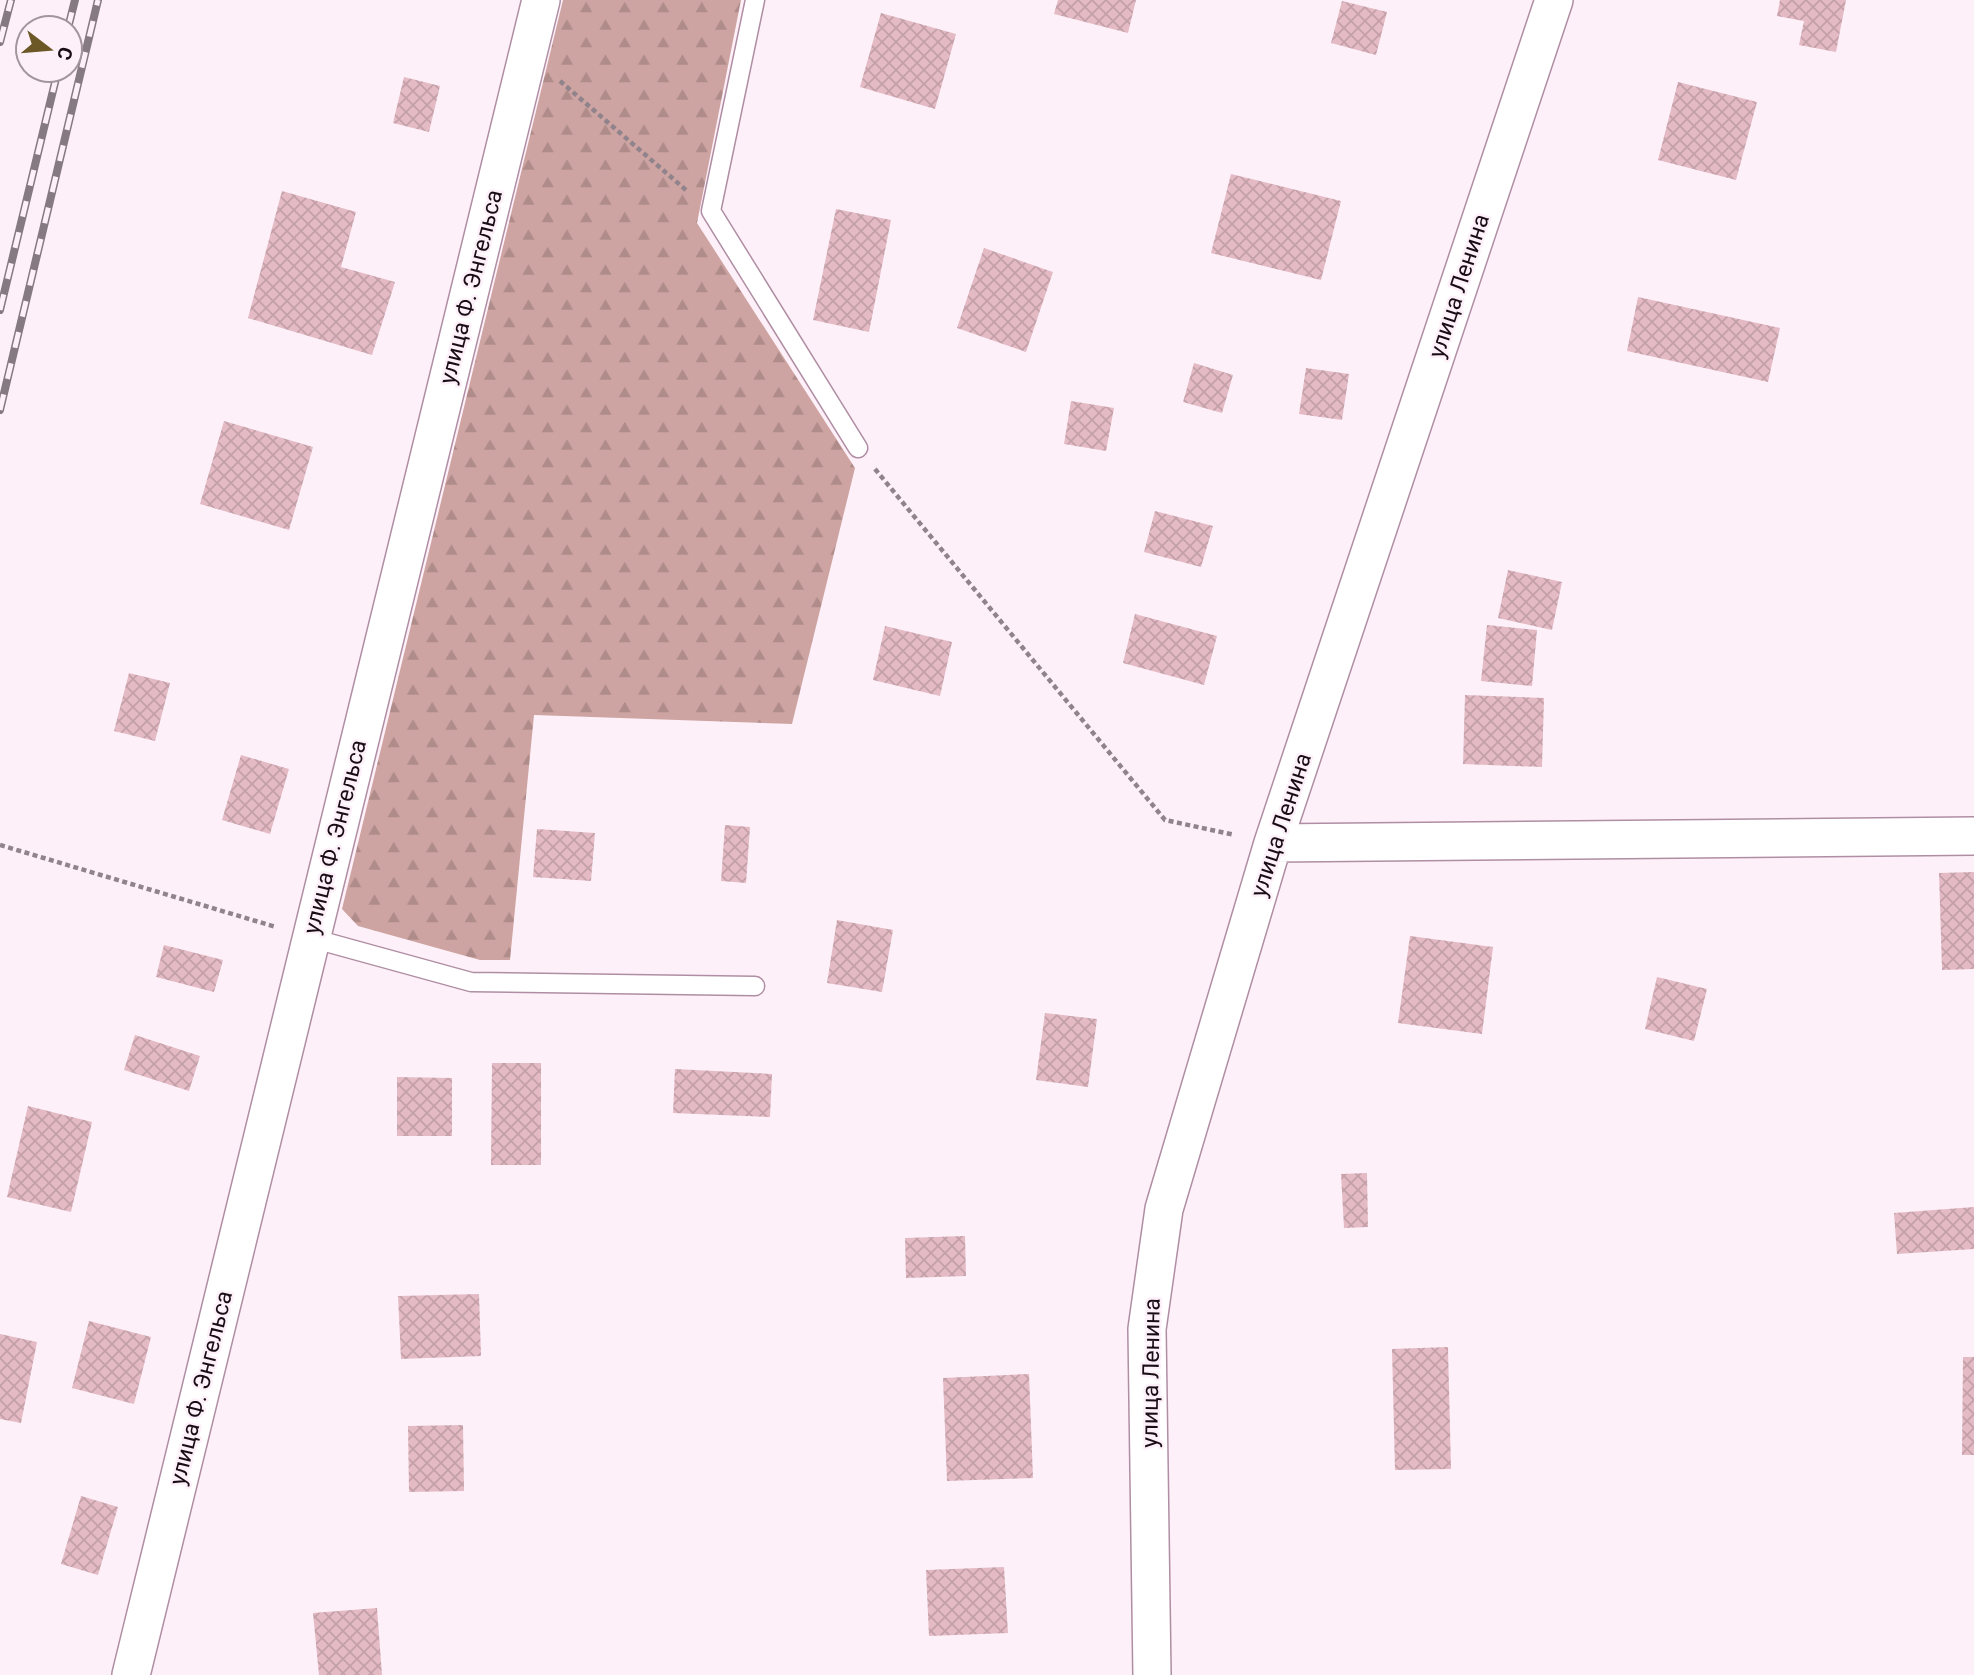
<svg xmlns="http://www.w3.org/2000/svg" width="1974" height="1675" font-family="Roboto,sans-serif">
  <defs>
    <pattern id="forest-firs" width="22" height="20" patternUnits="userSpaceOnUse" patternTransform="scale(1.75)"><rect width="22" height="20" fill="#cda4a1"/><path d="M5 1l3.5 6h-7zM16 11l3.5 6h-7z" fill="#af8c8a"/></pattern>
    <pattern id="building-cross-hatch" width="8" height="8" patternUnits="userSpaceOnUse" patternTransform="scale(1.75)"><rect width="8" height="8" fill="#e4bbc5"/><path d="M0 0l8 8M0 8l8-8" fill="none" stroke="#c3a0a8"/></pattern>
  </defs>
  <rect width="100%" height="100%" fill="#fef0f9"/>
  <path fill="url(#forest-firs)" d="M563,0H741L697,223L855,468L792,724L534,715L510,960H480L358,926L342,909Z"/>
  <path fill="url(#building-cross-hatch)" d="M1058,0H1136L1128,33L1054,14Z
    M1780,0H1846L1836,52L1799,45L1804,21L1777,16Z
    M1342,1L1387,12L1376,55L1331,43Z
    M881,13L956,34L935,109L860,87Z
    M404,77L440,86L429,132L393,123Z
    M1678,82L1757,102L1736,180L1658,160Z
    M1231,174L1341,201L1321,280L1211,253Z
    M282,191L356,212L341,267L395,282L372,355L248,318Z
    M836,209L891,220L869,332L813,320Z
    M984,248L1053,272L1026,352L957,328Z
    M1638,297L1780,328L1768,382L1627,351Z
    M1194,363L1233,375L1222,413L1183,402Z
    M1306,368L1349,374L1342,420L1299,414Z
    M1071,401L1114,408L1106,451L1064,444Z
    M224,421L313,447L289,530L200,504Z
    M1155,511L1213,526L1201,567L1144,552Z
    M1508,570L1562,582L1552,630L1498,618Z
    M1135,614L1217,636L1204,685L1123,663Z
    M1487,625L1537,630L1532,686L1481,681Z
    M885,626L952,642L940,696L873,680Z
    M129,673L170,683L155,741L114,731Z
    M1465,695L1544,698L1542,767L1463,764Z
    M241,755L289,769L270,834L222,820Z
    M725,825L750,827L746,883L721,881Z
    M537,829L595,833L591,881L533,877Z
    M1974,872V969L1942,970L1939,873Z
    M837,920L893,930L882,992L827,983Z
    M1410,936L1493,947L1482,1034L1398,1023Z
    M164,945L223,960L214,992L156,977Z
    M1657,977L1707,989L1694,1041L1645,1029Z
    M1045,1013L1097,1019L1088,1087L1036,1080Z
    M135,1035L200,1056L189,1091L124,1070Z
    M492,1063H541V1165H491Z
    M675,1069L772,1074L770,1117L673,1113Z
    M397,1077L452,1078V1136H397Z
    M28,1106L92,1122L71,1212L7,1197Z
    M1367,1173L1368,1227L1344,1228L1341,1174Z
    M1974,1207V1249L1897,1254L1894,1213Z
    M965,1236L966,1276L906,1278L905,1238Z
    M479,1294L481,1356L401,1359L398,1296Z
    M89,1321L151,1337L134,1404L72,1388Z
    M0,1334L37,1342L21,1423L0,1419Z
    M1448,1347L1451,1469L1395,1470L1392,1349Z
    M1963,1357H1974V1455H1962Z
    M1029,1374L1033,1478L947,1481L943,1378Z
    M463,1425L464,1491L409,1492L408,1426Z
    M81,1496L118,1507L98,1575L61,1564Z
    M1004,1567L1008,1633L929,1636L926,1570Z
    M377,1608L382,1675H319L313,1613Z"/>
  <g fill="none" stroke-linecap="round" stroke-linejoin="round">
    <g stroke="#af8ea3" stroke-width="21">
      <path id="service" d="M755,0L711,211L858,448
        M311,938L471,982L755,986"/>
    </g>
    <g stroke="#af8ea3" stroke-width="40">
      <path id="minor" d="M1273,843L1974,836
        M131,1675L541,0
        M1152,1675L1147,1329L1164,1209L1273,843L1554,0"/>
    </g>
    <path stroke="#90838b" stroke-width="4.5" stroke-dasharray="5 3.5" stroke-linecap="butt" d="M560,81L686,190
      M875,469L1165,820L1235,835
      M0,845L276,927"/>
    <use href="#service" stroke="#fff" stroke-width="18"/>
    <use href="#minor" stroke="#fff" stroke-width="37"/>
    <g stroke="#867a82" stroke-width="8">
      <path id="rail" d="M68,28L75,0
        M0,42L11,0
        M0,310L58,70
        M0,410L98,0"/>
    </g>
    <use href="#rail" stroke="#fef0f9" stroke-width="5" stroke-dasharray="16" stroke-linecap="butt"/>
  </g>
  <g text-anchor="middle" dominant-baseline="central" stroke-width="5" stroke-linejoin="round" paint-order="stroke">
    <g font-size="23" fill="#180d14" stroke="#fef0f9">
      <text transform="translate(1459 286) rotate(-72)">улица Ленина</text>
      <text transform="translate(471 287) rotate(-76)">улица Ф. Энгельса</text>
      <text transform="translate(1281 825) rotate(-72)">улица Ленина</text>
      <text transform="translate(335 837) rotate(-76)">улица Ф. Энгельса</text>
      <text transform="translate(1151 1373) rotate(-89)">улица Ленина</text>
      <text transform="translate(201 1388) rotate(-76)">улица Ф. Энгельса</text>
    </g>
  </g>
  <g transform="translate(49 49) rotate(106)"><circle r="33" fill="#fef0f9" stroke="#a2959d" stroke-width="2"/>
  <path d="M0-5L12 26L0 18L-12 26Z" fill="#6b5826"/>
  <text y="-10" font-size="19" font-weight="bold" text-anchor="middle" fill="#180d14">С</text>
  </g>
</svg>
